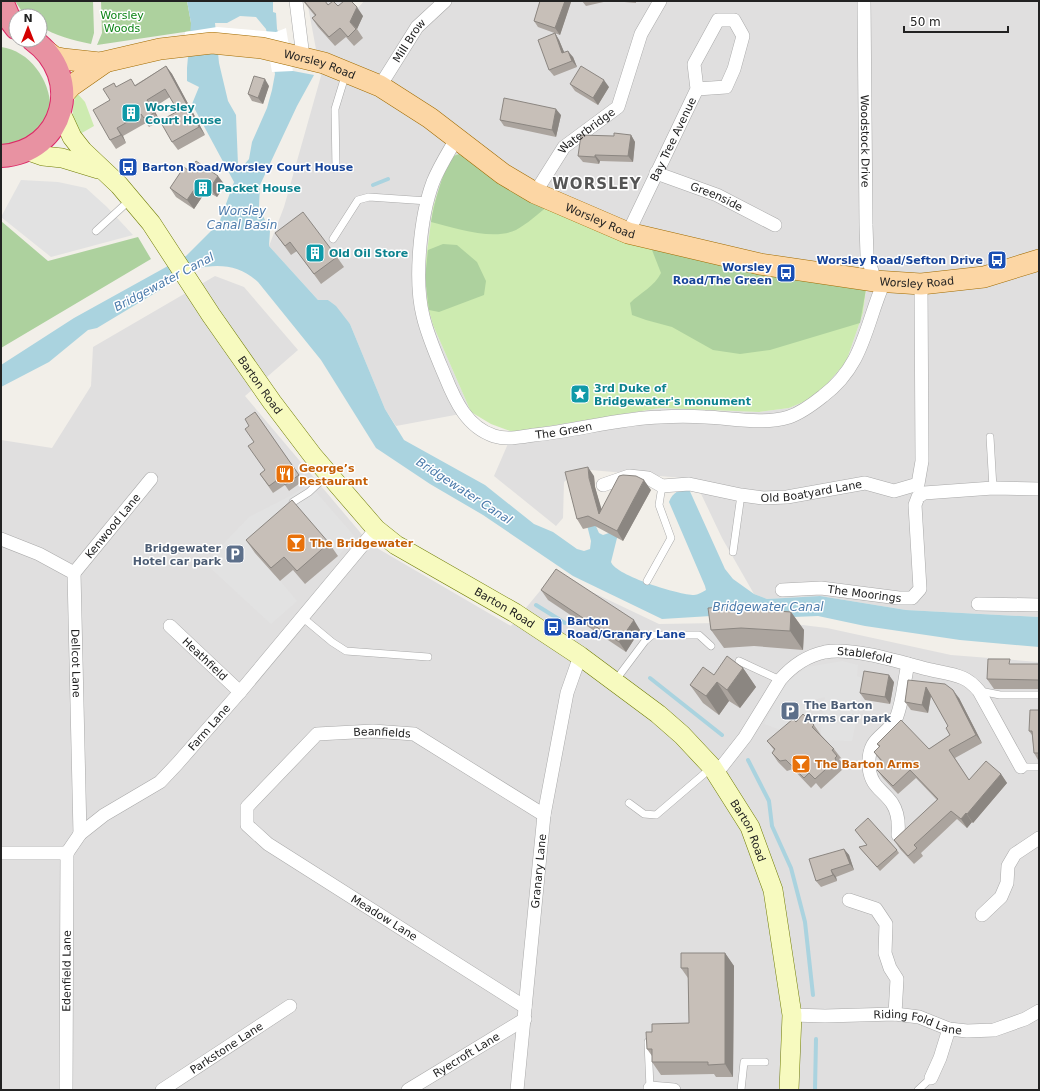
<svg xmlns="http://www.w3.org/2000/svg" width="1040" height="1091" font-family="'DejaVu Sans',sans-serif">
  <rect width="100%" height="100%" fill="#f2efe9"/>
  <path fill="#e0dfdf" d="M307,1H351L358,8L364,1H1039V617L906,610L820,596L767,599L754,594L722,538L694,479L579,469L564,482L563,518L556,526L494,476L513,432L660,408L759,412L789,408L808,400L826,385L846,362L863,313L866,289L444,174L433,207L426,259L427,304L433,325L471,412L396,426L385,409L350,324L328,300H318L269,246L284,207L321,76Z
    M215,276L244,287L298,350L245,396L370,544L511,626L554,574L659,624L778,622L827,628L951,655L1039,662V1090H1V440L52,448L91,386L93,347Z"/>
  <path fill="#cdebb0" d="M77,93L85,102L94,126L80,134C72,121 70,107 77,93Z
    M456,154L530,198L866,289L863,313L846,362L826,385L808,400L789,408L759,412L660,408L513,432L491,424L471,412L433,325L427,304L426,259L433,207L444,173Z"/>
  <path fill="#add19e" d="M15,1H93L94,33L91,44C73,40 55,36 40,26V16H25Z
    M101,1H187L191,23V31L97,45L102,33Z
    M1,47C32,51 54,85 50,116C49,120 46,126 44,130L1,150Z
    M462,153L548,206C538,214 527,224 516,230C493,241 455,228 431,222C435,199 441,179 451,157Z
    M1,221L48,261L138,237L151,259L1,348Z
    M443,244L457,245L477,262L486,281L484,295L439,312L429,310L425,278L428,250Z
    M650,245L866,289L860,323L770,350L740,354L713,350L672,327L646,320L632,315L630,303C640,293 655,286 661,273Z"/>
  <path fill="#e2e2e2" d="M21,180L58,182L86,188L107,207L133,235L51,257L1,217Z
    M309,484L356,538L338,556L300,513L256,552L297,601L271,624L205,563L249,517L290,496Z
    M843,661L858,665L857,676L865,679L852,741L820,740L825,697L814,700L802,726L786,732L764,724L781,691L792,678L807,667Z"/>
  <path fill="#aad3df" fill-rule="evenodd" d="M187,1H273V12L276,13L277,29L293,71L314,75L297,106L260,185L259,207L270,231L269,246L318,300H328L336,306L350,324L385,409L404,440L485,485L534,524L553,532L577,549L584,551L590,549L591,541L576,482L599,533L603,535L609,533L644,488L617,538L611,562C616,576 680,595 694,595C698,595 702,592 706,590L705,586L669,502C673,492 679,490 688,487L725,569L733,579L754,594L767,599L820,596L906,610L1039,617V647L960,640L865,626L818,616L793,617L776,612L662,619L573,576L483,515L430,484L376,448L321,360L258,282C240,265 218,263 195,269L97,328L88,330L49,362L1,387V365L74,318L186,256L219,223L234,182L192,104L199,87L187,81V68L191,23ZM240,16L256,17L266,29L275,74L272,90L267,108L252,142L249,159L243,166L238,165L236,115L228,101L219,63L215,23H227Z"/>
  <path fill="#fff" d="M217,27L276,32L286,28L293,71L272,72L269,55L185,45V32Z"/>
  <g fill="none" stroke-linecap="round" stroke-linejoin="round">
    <path stroke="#aad3df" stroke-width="4" d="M373,185L388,179
      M536,605L565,623
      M650,678L722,735
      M748,760L769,801L772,826L791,868L805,922L813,995
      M815,1090L816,1039"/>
    <g stroke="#a9a9a9" stroke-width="8">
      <path id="lane" d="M336,169L335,109L346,73
        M96,231L131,199
        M333,239L358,200L369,197L428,201
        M990,437L993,488
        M293,502L309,492L328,474
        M733,552L741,495
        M647,581L671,538L659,505L662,486
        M302,617L332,642L346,651L428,657
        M739,661L780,680
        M615,681L645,641L652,635H699L711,646
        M980,691L1000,695H1039
        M1021,767H1039
        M629,803L644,814L656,815L711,768
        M648,1042L650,1088
        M741,1090L744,1062H765
        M918,1090L931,1078"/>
    </g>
    <g stroke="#a9a9a9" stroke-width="14">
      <g id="street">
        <path d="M296,1L303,57"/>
        <path id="s1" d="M864,1L866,225L867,255L875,281"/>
        <path id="s2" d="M380,86L417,27L445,1"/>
        <path id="s3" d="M456,139C448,153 439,167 433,182C420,217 414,280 423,316C428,337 437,357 445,376C455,401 467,427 494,436C507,440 521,437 534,435C577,431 618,418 661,417C676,416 690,416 705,417C732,418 762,425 789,417C801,413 813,404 823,396C864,365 865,326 884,282"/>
        <path id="s4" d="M656,173L717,195L775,225"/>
        <path id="s5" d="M535,193L564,147L618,107L641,34L660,1"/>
        <path id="s6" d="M628,233L697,89L694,64L718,20H734L743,36L734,69L726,87L697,89"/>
        <path id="s7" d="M603,485L629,476L648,478L662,486L689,484L741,495L763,498L787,497L865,483L894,491L918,484L922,461L921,284"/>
        <path id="s8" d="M1,539L39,554L74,573L80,834"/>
        <path id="s9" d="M74,573L151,479"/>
        <path id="s10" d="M782,590L821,588L899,598H912L920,589L915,505L918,497L924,493L993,488L1039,489"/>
        <path d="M978,604L1039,605"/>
        <path id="s11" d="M170,626L240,692"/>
        <path id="s12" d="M716,774L745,737L780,680C792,666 806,656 825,652C852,647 900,662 927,669C939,672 952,673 963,678C970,681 974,685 979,691L1021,767"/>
        <path d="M898,835C899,824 898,812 892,803C882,789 871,787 869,767C867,734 888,738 897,716C903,700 904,681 908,664"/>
        <path d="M1,853H67"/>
        <path id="s13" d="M67,853L80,834L104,815L160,782L177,764L240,692L376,529"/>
        <path d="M849,900L876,909L886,924L885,953L890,968L897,979L895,1014"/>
        <path d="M982,915L1001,897L1007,883L1008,866L1015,854L1039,838"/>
        <path id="s14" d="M525,1007L268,844L247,825V807L317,734L373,731L414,734L544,815"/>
        <path id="s15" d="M792,1015L825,1016L895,1014L919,1017L949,1029L967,1031L994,1030L1025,1019L1039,1011"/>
        <path d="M931,1078L940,1058L949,1029"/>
        <path d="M650,1088L674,1090"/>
        <path id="s16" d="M66,1090L67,853"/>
        <path id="s17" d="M162,1090L290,1006"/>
        <path id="s18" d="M408,1090L525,1019"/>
        <path id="s19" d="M517,1090L544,815L567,693L580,656"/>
      </g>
    </g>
    <g stroke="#707d05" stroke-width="20">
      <g id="secondary">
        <path id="s20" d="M60,111L72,137L83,151L119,185L151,223L211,315L272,402L313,456L376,529L396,545L515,613L580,656L658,714L682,735L712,767L750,827L773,890L792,1015L789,1090"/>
        <path d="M26,150L43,156L62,158L98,169"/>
      </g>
    </g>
    <g stroke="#a06b00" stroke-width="22">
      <g id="primary">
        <path id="s21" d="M45,50L54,57L63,59L100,63L160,49L212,43L262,48L324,63L380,86L430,118L503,174L535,193L628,233L760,264L875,281L921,284L984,277L1039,260"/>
        <path d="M62,96L71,86L104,63"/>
      </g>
    </g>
    <g stroke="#dc2a67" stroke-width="24">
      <path id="highway" d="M2,1L10,20L16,28
        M1,156C65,152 84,77 33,40"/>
    </g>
    <use href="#lane" stroke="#fff" stroke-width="7"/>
    <use href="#street" stroke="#fff" stroke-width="13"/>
    <use href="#secondary" stroke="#f7fabf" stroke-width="19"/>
    <use href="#primary" stroke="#fcd6a4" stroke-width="21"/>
    <use href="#highway" stroke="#e892a2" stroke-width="22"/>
  </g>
  <path fill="#aba49e" d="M303,1H325L328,5L338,6L363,16L357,29L363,38L354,46L346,37L335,46L318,27L312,18L315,16Z
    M540,1H570L571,2L560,35L538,27L534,21Z
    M582,1H608L586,6Z
    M613,1H636V3Z
    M555,33L559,40L564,52L573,57L577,67L554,76L549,70Z
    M166,66L172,74L205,135L178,150L172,142L178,111L170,97L153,108L160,121L149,127L146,123L123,136L126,143L116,149L110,140L114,83L116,87L135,85Z
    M570,84L609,87L598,105L575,91Z
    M269,86L263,104L252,101L248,94Z
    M561,115L556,137L504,126L500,120Z
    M631,135L635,142L633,162L600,161L599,164L583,162L578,156L614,136Z
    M189,171L225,185L217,197L206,191L194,209L176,197L170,188Z
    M275,233L337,257L344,267L321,284L297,251L291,255Z
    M255,412L303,481L289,491L285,485L273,493L260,474L265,470L254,442L249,426Z
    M594,476L595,487L601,509L651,490L623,541L595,526L583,529L577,519Z
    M246,540L329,543L338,556L305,584L293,570L280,581L255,553Z
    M541,590L640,630L626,652L548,600Z
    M739,606L740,608L791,612L804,630L803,650L754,646L724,648L711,630Z
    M1013,664H1039V689H994L987,679Z
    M743,668L756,687L740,708L729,701L719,715L703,703L690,685L714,675Z
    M908,680L959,698L982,743L955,758L969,780L1001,774L1007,783L973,823L972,822L967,828L957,819L921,853L923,856L914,864L900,849L894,840L937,800L916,778L898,794L883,778L877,770L883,764L874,752L879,747L877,744L929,749L950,735L948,726L931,696L928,713L911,710L905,702Z
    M894,682L890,704L865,700L860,693Z
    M1039,710V760H1038L1034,753L1032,735L1029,731Z
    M796,722L814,725L821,735L834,749L841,758L839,759L844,765L842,767L843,769L821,789L816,783L811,788L793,769L787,771L778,762L772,753L774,750L767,741Z
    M855,830L897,850L899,853L880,871L859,847L867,845Z
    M844,849L849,855L854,870L836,877L837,881L821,887L816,881Z
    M725,953L734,966L733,1077H716L714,1074L661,1075L652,1062V1056L647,1049L652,1032L689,1023L688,978L681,968Z"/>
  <path fill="#8b8681" d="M565,1H570L571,2L560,35L555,28Z
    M357,7L363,16L357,29L350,22Z
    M555,33L559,40L567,59L562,53Z
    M568,51L573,57L577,67L572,61Z
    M166,66L172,74L205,135L199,127Z
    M265,79L269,86L263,104L258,98Z
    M604,80L609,87L598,105L593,98Z
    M147,100L153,108L160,121L154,113Z
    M556,109L561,115L556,137L552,130Z
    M117,128L123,136L126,143L121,135Z
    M631,135L635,142L633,162L628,156Z
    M595,155L600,161L599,164L595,157Z
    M218,176L225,185L217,197L210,188Z
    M200,181L206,191L194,209L187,200Z
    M588,467L594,476L595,487L606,524L599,514L589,478Z
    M644,480L651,490L623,541L617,531Z
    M791,612L804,630L803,650L790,631Z
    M634,620L640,630L626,652L619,642Z
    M743,668L756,687L740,708L727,690Z
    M889,675L894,682L890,704L885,697Z
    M717,682L729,701L719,715L706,696Z
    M926,687L931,695L928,713L922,705Z
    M953,690L959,698L982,743L976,735Z
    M1001,774L1007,783L973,823L967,814Z
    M966,813L972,822L967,828L961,819Z
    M844,849L849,855L854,870L850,864Z
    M831,870L836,877L837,881L833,875Z
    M725,953L734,966L733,1077L725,1064Z"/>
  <path fill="#c7bfb8" stroke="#8b8681" d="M304,1H325L328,5L333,1L338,6L344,1H351L357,7L350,22L356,29L348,37L340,28L329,37L312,18L316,15Z
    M540,1H565L555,28L534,21Z
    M555,33L562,53L568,51L572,61L549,70L538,40Z
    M166,66L199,127L172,142L160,121L178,111L165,89L147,100L154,113L144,118L141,114L117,128L121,135L110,140L93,110L110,100L103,89L114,83L116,87L131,79L135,86Z
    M581,66L604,80L593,98L570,84Z
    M254,76L265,79L258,98L248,94Z
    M504,98L556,109L552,130L500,120Z
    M614,133L631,135L628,156L595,155V157L578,156L581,135L614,136Z
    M196,161L218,176L210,188L200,181L187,200L170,188L184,167L189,171Z
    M303,212L337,257L314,274L290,242L285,246L275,233Z
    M255,412L299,475L285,485L280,478L269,486L260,474L265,470L248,446L254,442L245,429L249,426L245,419Z
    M588,467L589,478L599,514L619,476L623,475L636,476L644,480L617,531L588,516L577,519L565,472Z
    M292,500L329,543L297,571L284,557L271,568L246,540Z
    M556,569L634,620L619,642L541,590Z
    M739,606V608L791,612L790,631L741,628L711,630L708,608Z
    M727,656L743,668L727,690L717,682L706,696L690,685L703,667L714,675Z
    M988,659H1010L1009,664H1039V680L987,679Z
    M864,671L889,675L885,697L860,693Z
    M908,680L945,684L953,690L976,735L949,750L969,780L986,761L1001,774L967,814L966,813L961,819L951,811L914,845L917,848L908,856L894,840L938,799L910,770L893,786L877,770L884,763L874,752L880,746L877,744L901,720L929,749L950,735L946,728L948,726L926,687L922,705L905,702Z
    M1030,710H1039V753H1034L1032,731H1029Z
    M803,714L814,725L812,727L834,749L832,750L837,756L835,758L836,760L815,779L809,773L804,778L786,760L780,761L772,753L775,749L767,741L793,719L796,722Z
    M868,818L897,850L877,867L859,847L867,845L855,830Z
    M844,849L850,864L831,870L833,875L816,881L809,859Z
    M681,953H725V1064L708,1065V1062H652V1049H647L646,1032H652V1024L689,1023L688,968H681Z"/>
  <defs>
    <g id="building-square" transform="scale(1)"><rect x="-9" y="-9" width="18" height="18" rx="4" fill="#0f9aa8" stroke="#fff"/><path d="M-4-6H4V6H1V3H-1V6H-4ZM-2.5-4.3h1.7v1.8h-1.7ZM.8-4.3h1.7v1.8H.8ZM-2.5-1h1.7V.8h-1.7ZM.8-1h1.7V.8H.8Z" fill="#fff"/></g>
    <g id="bus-square" transform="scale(1)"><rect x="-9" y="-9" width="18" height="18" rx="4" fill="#1a4fb4" stroke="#fff"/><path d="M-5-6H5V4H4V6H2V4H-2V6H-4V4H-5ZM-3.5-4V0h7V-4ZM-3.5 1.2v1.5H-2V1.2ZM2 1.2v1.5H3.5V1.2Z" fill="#fff"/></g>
    <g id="sight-square" transform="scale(1)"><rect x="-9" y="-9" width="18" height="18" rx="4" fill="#0f9aa8" stroke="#fff"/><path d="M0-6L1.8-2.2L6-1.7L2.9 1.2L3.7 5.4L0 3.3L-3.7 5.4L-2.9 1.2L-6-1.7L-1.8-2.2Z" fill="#fff"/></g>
    <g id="restaurant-square" transform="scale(1)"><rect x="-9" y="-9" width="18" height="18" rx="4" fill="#e8710a" stroke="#fff"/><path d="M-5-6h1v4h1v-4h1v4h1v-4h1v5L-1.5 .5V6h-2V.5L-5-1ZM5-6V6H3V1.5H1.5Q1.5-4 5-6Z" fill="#fff"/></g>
    <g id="bar-square" transform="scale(1)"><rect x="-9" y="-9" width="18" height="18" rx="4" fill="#e8710a" stroke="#fff"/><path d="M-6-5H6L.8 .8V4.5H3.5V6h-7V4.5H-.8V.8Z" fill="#fff"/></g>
    <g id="parking-square" transform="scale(1)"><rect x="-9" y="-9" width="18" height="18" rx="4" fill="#5c6f8a" stroke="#fff"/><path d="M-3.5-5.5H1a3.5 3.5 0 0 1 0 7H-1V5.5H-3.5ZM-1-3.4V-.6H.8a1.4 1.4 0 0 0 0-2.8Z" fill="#fff"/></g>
  </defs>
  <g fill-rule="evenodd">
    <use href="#building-square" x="131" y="113"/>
    <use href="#bus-square" x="128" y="167"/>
    <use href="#building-square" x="203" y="188"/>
    <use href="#building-square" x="315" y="253"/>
    <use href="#bus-square" x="997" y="260"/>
    <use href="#bus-square" x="786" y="273"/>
    <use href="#sight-square" x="580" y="394"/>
    <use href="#restaurant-square" x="285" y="474"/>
    <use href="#bar-square" x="296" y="543"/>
    <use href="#parking-square" x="235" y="554"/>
    <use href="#bus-square" x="553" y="627"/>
    <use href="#parking-square" x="790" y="711"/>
    <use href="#bar-square" x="801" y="764"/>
  </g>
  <g text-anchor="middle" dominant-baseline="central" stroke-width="3" stroke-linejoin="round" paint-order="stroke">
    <g font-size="11" fill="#0c8416" stroke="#fff">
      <text x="122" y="15">Worsley<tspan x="122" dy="13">Woods</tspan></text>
    </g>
    <g font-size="11" fill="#222" stroke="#fff">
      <text stroke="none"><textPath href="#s2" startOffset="54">Mill Brow</textPath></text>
      <text stroke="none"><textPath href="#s21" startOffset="282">Worsley Road</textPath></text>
      <text stroke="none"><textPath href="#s5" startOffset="82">Waterbridge</textPath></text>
      <text stroke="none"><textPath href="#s6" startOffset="104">Bay Tree Avenue</textPath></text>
      <text stroke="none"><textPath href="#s1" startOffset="140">Woodstock Drive</textPath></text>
      <text stroke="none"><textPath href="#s4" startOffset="65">Greenside</textPath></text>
      <text stroke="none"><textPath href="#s21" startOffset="606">Worsley Road</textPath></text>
      <text stroke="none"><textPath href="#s21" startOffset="930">Worsley Road</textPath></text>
      <text stroke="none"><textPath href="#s20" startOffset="341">Barton Road</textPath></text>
      <text stroke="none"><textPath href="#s3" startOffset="399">The Green</textPath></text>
      <text stroke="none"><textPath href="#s7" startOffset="214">Old Boatyard Lane</textPath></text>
      <text stroke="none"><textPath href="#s9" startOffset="61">Kenwood Lane</textPath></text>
      <text stroke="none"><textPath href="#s10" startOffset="83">The Moorings</textPath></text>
      <text stroke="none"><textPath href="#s20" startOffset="677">Barton Road</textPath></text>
      <text stroke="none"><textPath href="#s12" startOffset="208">Stablefold</textPath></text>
      <text stroke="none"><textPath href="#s11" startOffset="48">Heathfield</textPath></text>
      <text stroke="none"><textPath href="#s8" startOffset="171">Dellcot Lane</textPath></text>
      <text stroke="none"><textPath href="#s13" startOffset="192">Farm Lane</textPath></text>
      <text stroke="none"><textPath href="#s14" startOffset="517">Beanfields</textPath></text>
      <text stroke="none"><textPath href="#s20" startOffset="1013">Barton Road</textPath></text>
      <text stroke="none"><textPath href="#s19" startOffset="220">Granary Lane</textPath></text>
      <text transform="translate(384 918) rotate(32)">Meadow Lane</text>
      <text stroke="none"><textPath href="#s16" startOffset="119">Edenfield Lane</textPath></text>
      <text stroke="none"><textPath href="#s15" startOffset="127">Riding Fold Lane</textPath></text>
      <text stroke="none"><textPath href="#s17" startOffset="77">Parkstone Lane</textPath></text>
      <text stroke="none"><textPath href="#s18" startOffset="68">Ryecroft Lane</textPath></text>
    </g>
    <g font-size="11" font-weight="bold" fill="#0d838f" stroke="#fff" text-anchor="start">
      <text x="145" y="107">Worsley<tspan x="145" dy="13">Court House</tspan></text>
      <text x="217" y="188">Packet House</text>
      <text x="329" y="253">Old Oil Store</text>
      <text x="594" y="388">3rd Duke of<tspan x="594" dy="13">Bridgewater's monument</tspan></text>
    </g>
    <g font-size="11" font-weight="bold" fill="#164399" stroke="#fff" text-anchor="start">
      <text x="142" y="167">Barton Road/Worsley Court House</text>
      <text x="983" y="260" text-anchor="end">Worsley Road/Sefton Drive</text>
      <text x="772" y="267" text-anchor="end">Worsley<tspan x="772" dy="13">Road/The Green</tspan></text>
      <text x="567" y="621">Barton<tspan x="567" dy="13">Road/Granary Lane</tspan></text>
    </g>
    <g font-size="11" font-weight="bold" fill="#c56008" stroke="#fff" text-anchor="start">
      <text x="299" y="468">George’s<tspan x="299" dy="13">Restaurant</tspan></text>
      <text x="310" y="543">The Bridgewater</text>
      <text x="815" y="764">The Barton Arms</text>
    </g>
    <g font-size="11" font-weight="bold" fill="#4e5e75" stroke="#fff" text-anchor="end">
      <text x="221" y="548">Bridgewater<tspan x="221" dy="13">Hotel car park</tspan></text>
      <text x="804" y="705" text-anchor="start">The Barton<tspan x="804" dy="13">Arms car park</tspan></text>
    </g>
    <g font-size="12" font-style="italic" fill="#4a7aab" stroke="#fff">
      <text x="242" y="211">Worsley<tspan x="242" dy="14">Canal Basin</tspan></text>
      <text transform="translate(164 282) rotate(-28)">Bridgewater Canal</text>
      <text transform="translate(464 491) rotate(33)">Bridgewater Canal</text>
      <text x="768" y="607">Bridgewater Canal</text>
    </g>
    <g font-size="15" font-weight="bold" letter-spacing="1" fill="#555" stroke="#fff">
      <text x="597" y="184">WORSLEY</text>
    </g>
  </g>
  <rect width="1040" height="1091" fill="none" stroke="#222222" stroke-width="4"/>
  <g transform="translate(28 28)"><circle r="19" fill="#ffffff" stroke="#a7a7a7"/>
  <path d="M0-3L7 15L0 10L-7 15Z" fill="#d40000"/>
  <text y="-6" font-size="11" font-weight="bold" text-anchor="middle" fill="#222222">N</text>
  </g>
  <path d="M904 26v6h104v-6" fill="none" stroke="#222222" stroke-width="2"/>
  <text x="910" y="26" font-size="12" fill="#222222" stroke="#ffffff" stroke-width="3" paint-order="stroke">50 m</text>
</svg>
